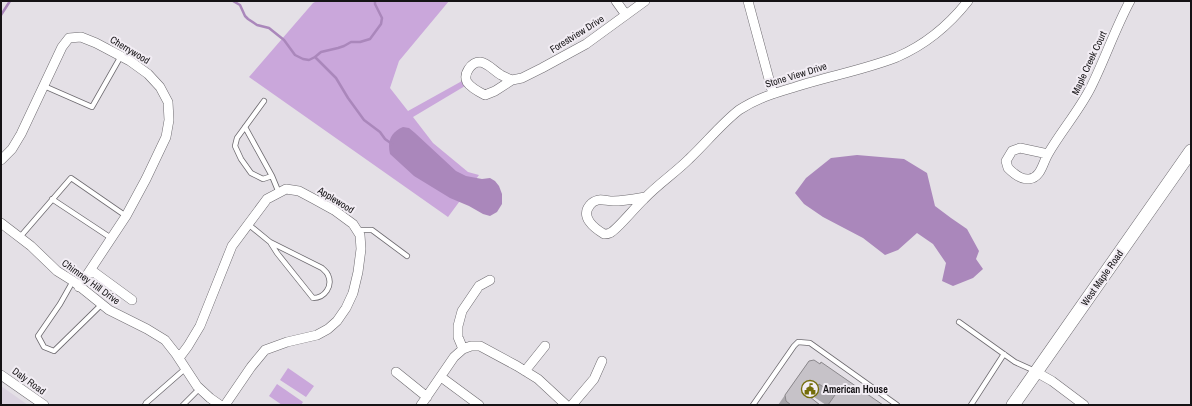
<svg xmlns="http://www.w3.org/2000/svg" width="1192" height="406" font-family="'Archivo Narrow',sans-serif">
  <rect width="100%" height="100%" fill="#e4e0e6"/>
  <path fill="#dbd3e0" d="M1,386L28,405H1Z"/>
  <path fill="#caa7db" d="M317,1H449L399,61L390,88L408,111L462,81L465,86L413,117L433,143L468,172L479,175L448,217L249,77L313,3Z
    M288,368L314,386L306,397L280,380Z
    M277,384L303,402L301,405H282L269,396Z"/>
  <path fill="#aa87bb" d="M403,127L409,128L415,133L456,171L466,176L482,179L490,178L495,181L499,186L502,194V204L497,212L490,216L483,214L469,206L450,198L414,176L390,154C387,141 391,132 403,127Z
    M857,155L904,159L927,173L935,206L951,218L967,229L979,251L976,259L983,269L973,278L953,286L942,281L946,263L933,244L917,233L898,250L885,255L863,238L823,217L804,204L795,193L806,178L831,158Z"/>
  <g fill="none" stroke-linecap="round" stroke-linejoin="round">
    <path stroke="#aa87bb" stroke-width="2.5" d="M233,1L240,5L245,16L248,19L257,25L269,28L284,40L295,55L303,59L309,60L315,57L321,52L338,48L344,46L351,42H360L370,39L381,24L382,18L375,4V1
      M1,15L10,1
      M315,57L336,78L348,98L364,120L380,132L385,139L392,144"/>
    <g stroke="#6e6b70" stroke-width="6">
      <path id="service" d="M44,86L92,107L121,56
        M264,101L237,138L235,146L241,159L251,173L263,179L272,176L279,193
        M245,127L272,176
        M52,199L111,238
        M248,224L270,242L322,268C324,270 327,272 328,275C333,286 325,298 313,298L277,253L270,242
        M358,230H372L407,256
        M20,237L71,178L126,216
        M73,281L60,304L38,336L44,347L54,351L102,304
        M959,322L1015,362L1035,371
        M145,405L146,403L186,368
        M183,405L200,388
        M753,405L794,346L798,342L810,343L897,405
        M971,405L1004,354"/>
    </g>
    <g stroke="#6e6b70" stroke-width="10">
      <path id="minor" d="M616,1L626,15
        M748,1L773,94
        M512,80C508,79 505,77 501,75C494,71 488,63 480,62C471,62 463,74 467,82C471,88 479,92 485,95L495,91L512,80L522,78L542,68L586,44L645,1
        M1048,154L1020,148L1012,151L1006,161L1008,168C1013,173 1021,180 1029,179C1041,178 1043,162 1048,154C1061,131 1079,111 1091,87C1105,59 1115,29 1130,1
        M1,160L12,149L21,134L62,47L69,38L81,37L96,43L130,61L148,74L160,87L168,102L169,120L166,137L146,179L126,216L79,287
        M645,197C634,199 624,201 613,201C608,201 602,199 598,200C594,201 592,202 590,205C580,217 594,228 604,234C606,234 608,234 610,233C617,230 636,206 644,199C658,184 675,173 689,159C706,143 721,124 739,110C757,98 775,93 795,87C829,76 864,70 897,57C925,45 949,25 968,1
        M1,223L31,246L57,271L73,281L109,310L147,329L165,340L176,354L197,386L210,398L220,405
        M91,270L132,300
        M463,349L458,337V326L462,311L479,286L490,280
        M179,358L188,346L200,326L232,246L267,199L286,189L299,191L314,199L334,210L353,224L360,235L361,249L358,272L353,293L346,308L337,321L328,329L317,335L287,342L265,350L251,367L225,405
        M525,371L545,346
        M396,372L427,397
        M1036,372L1052,381L1084,405
        M1,375L44,405
        M441,377L479,405
        M421,405L454,357L463,349L471,346H480L517,366L538,379L566,405
        M572,405L594,379L602,361"/>
    </g>
    <g stroke="#6e6b70" stroke-width="14">
      <path id="secondary" d="M1013,405L1191,151"/>
    </g>
    <use href="#service" stroke="#fff" stroke-width="4.5"/>
    <use href="#minor" stroke="#fff" stroke-width="9"/>
    <use href="#secondary" stroke="#fff" stroke-width="13"/>
  </g>
  <path fill="#aaa7ac" d="M809,361L883,405H826L811,395L810,397L820,405H778Z"/>
  <path fill="#c6c2c8" stroke="#8b888c" d="M814,360L820,364L821,362L883,405H828L835,395L819,384L810,397L820,405H791L786,401L785,395L809,361Z"/>
  <defs>
    <g id="civic-ring" transform="scale(0.9)"><circle r="9.5" fill="#f2edf4" stroke="#746d0a" stroke-width="1.5"/><path d="M-.6-6.5H3V-4.5H.6V-3L4-1V1h2V6H-6V1h2V-1L-.6-3ZM-1.2 2.5V6h2.4V2.5Z" fill="#746d0a"/></g>
  </defs>
  <g fill-rule="evenodd">
    <use href="#civic-ring" x="810" y="389"/>
  </g>
  <g text-anchor="middle" dominant-baseline="central" stroke-width="4" stroke-linejoin="round" paint-order="stroke">
    <g font-size="10" fill="#151315" stroke="#f2edf4">
      <text transform="translate(577 34) rotate(-32)">Forestview Drive</text>
      <text transform="translate(130 50) rotate(31)">Cherrywood</text>
      <text transform="translate(1089 63) rotate(-65)">Maple Creek Court</text>
      <text transform="translate(796 75) rotate(-17)">Stone View Drive</text>
      <text transform="translate(336 200) rotate(32)">Applewood</text>
      <text transform="translate(1102 278) rotate(-55)">West Maple Road</text>
      <text transform="translate(91 282) rotate(36)">Chimney Hill Drive</text>
      <text transform="translate(29 381) rotate(36)">Daly Road</text>
    </g>
    <g font-size="10" font-weight="bold" fill="#151315" stroke="#f2edf4" text-anchor="start">
      <text x="823" y="389">American House</text>
    </g>
  </g>
  <rect width="1192" height="406" fill="none" stroke="#151315" stroke-width="4"/>
</svg>
